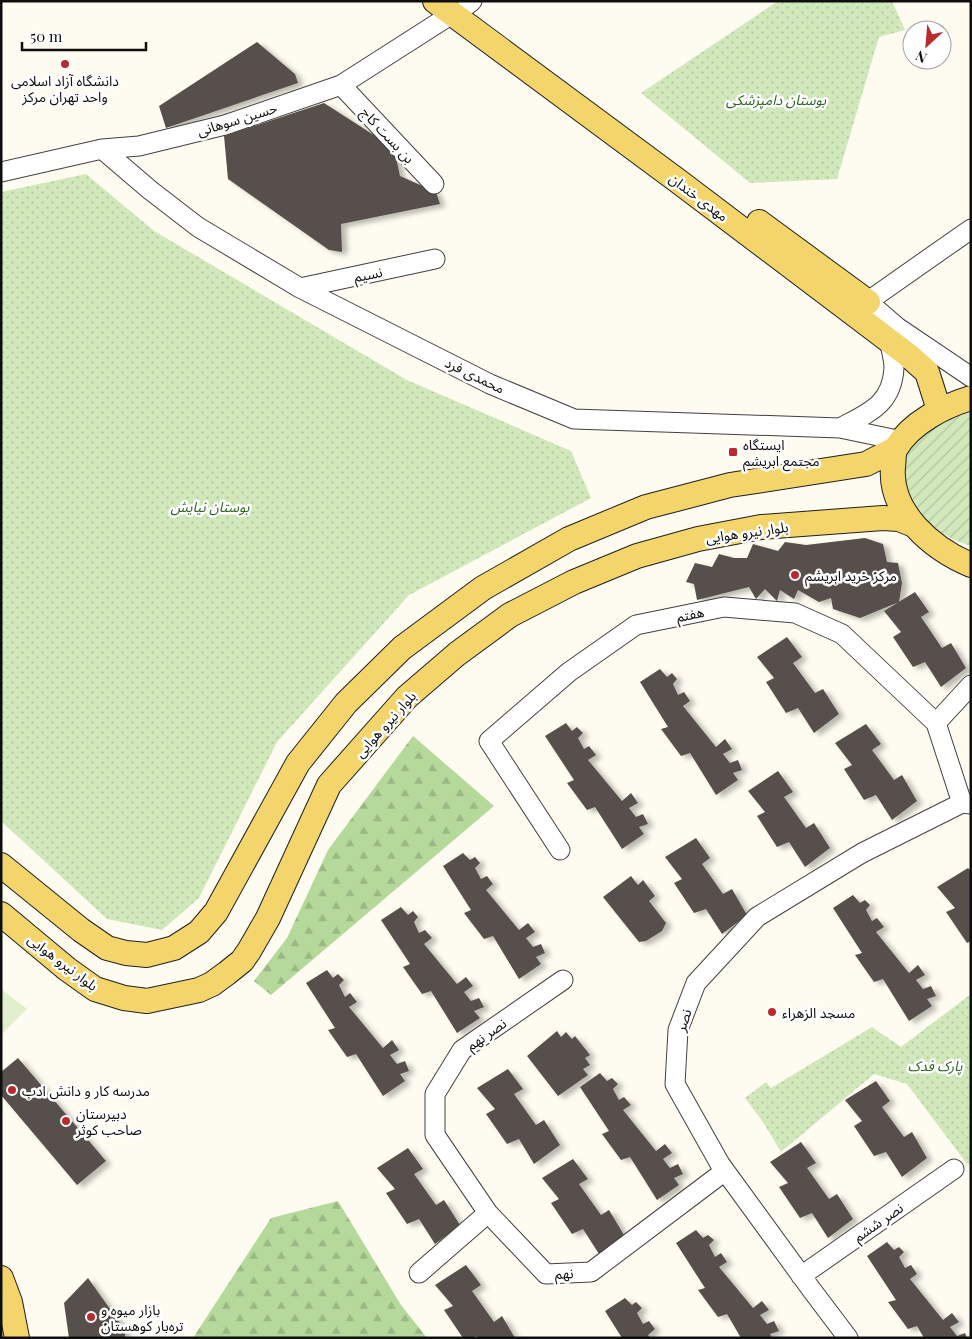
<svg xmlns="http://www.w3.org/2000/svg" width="972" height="1339" font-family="'Playfair Display','Noto Sans Arabic',serif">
  <defs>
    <pattern id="forest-firs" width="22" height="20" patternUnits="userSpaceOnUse" patternTransform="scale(1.25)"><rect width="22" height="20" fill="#b5d89b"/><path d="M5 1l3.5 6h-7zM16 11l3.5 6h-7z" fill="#9ab884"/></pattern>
    <pattern id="park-dots" width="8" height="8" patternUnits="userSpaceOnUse" patternTransform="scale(1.25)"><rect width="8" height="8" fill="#d1e8bb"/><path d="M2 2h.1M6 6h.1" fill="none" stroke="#b2c6a0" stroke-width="1.8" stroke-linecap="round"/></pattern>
    <pattern id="garden-furrows" width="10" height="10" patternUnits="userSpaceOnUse" patternTransform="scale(1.25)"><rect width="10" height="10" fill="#d1e8bb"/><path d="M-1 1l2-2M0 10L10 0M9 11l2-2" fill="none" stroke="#b2c6a0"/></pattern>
    <filter id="shadow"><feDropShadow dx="5.5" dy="3" stdDeviation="2.5" flood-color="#0004"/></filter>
  </defs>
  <rect width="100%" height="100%" fill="#fefcf0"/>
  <path fill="url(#forest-firs)" d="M413,736L494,806L271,995L254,981L287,938L328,850Z
    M338,1201L401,1305L427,1338H193L271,1218Z"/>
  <path fill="url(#park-dots)" d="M778,1H892L905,30L879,37L837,179L750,183L641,93Z
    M86,174L154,231L407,380L571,451L591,498L409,595L277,742L199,898L162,930L107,919L1,821V192Z
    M971,994V1165L967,1164L907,1084L874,1074L781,1152L763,1122L745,1098L766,1082L771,1088L872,1027L901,1047Z"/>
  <path fill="url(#garden-furrows)" d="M971,412V546C937,536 902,509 903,471C904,463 904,457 909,449C921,429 950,418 971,412Z"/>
  <path fill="#e2efcc" d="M1,989L27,1009L1,1035Z"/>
  <path fill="#57504b" filter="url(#shadow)" d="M257,42L295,74L298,83L166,128L159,106Z
    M324,103L394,148L400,176L436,192L440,204L341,224L342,252L329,250L228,179L224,136Z
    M865,538L883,544L887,562L898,563L902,583L899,602L860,618L833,609L831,598L819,602L798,590L794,599L780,590L777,601L765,589L756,599L749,587L697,600L694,584L686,582L695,563L712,567L719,554L734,558H747L753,544L778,551L785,542L806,545Z
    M915,592L929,612L921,617L942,648L951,643L966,668L941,687L925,662L913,667L893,637L901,632L884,611Z
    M787,637L802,657L793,663L815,693L823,689L839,714L814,733L798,708L786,713L766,682L774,678L757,657Z
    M660,669L667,677L672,673L677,679L673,684L678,695L684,692L690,701L683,706L716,747L725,739L732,749L723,754L730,763L738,760L742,770L733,773L738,780L716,795L690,753L681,756L661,729L668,727L640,682Z
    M566,723L572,731L577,727L583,733L578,738L584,749L589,746L596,755L588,760L622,801L631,793L638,803L629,808L636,817L643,814L648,824L639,827L644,834L622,849L595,807L587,810L567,783L574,780L545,736Z
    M866,724L881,744L872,750L894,780L902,775L917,801L892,820L876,795L864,800L844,769L852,765L835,743Z
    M778,771L793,792L784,797L806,828L814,823L830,848L805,867L789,842L777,847L757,816L765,812L748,791Z
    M696,838L710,858L702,864L723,894L732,889L747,915L722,934L706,909L694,913L674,883L682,879L665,857Z
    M463,853L470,860L475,857L480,863L475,868L481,879L487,876L493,884L486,890L519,930L528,923L535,932L526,938L533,947L541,944L545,953L536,957L541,964L519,979L493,936L484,939L464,913L471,910L443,866Z
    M968,868L971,871V941L967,943L946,912L955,908L937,887Z
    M631,876L638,885L643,880L655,896L649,901L666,923L662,931L646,941L639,942L603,897Z
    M853,895L860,903L865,900L870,905L866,910L872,921L877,918L884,927L876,932L909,973L918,965L925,975L916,980L923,989L931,986L936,996L927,999L932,1006L909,1021L883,979L874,982L855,955L862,953L833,908Z
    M401,907L408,915L413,911L418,917L414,922L419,933L425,930L432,938L424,944L457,984L466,977L473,986L464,992L471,1001L479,998L484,1007L474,1011L480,1018L457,1033L431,991L422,994L403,967L410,964L381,920Z
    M327,970L333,978L338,974L344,980L339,985L345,997L350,993L357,1002L349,1007L383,1048L392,1040L399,1050L390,1055L397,1064L405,1061L409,1071L400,1074L405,1081L383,1096L356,1054L347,1057L328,1030L335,1028L306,983Z
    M557,1031L561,1037L566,1032L572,1039L575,1036L590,1055L585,1058L590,1065L583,1069L588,1075L558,1096L527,1056Z
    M18,1058L106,1161L77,1185L1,1095V1072Z
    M508,1069L523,1089L514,1094L536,1125L544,1120L560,1145L534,1164L519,1139L507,1144L486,1114L495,1109L477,1088Z
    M600,1073L607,1081L612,1078L618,1084L613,1089L619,1100L624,1097L631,1105L623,1110L656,1151L665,1144L672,1153L663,1159L670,1168L678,1164L683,1174L674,1178L679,1185L657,1200L630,1157L621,1160L602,1134L609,1131L580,1087Z
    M876,1081L890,1101L882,1107L904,1137L912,1132L927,1158L902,1177L886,1152L874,1156L854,1126L862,1121L845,1100Z
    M801,1142L816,1163L807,1168L829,1199L837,1194L853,1219L828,1238L812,1213L800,1218L779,1187L788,1183L770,1162Z
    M408,1148L423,1169L414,1174L436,1205L444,1200L460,1225L435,1244L419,1219L407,1224L386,1193L395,1189L377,1168Z
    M573,1159L588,1179L579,1184L601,1215L609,1210L624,1235L599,1254L583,1229L572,1234L551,1203L559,1199L542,1178Z
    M696,1230L703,1238L708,1235L714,1240L709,1245L715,1257L721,1253L727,1262L719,1267L753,1308L762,1301L769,1310L760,1315L767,1324L774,1321L779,1331L770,1334L772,1338H741L727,1314L718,1317L698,1290L705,1288L676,1243Z
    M887,1242L894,1250L899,1247L904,1252L899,1257L905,1268L911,1265L917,1274L910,1279L943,1320L952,1313L959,1322L950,1327L957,1336L965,1333L967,1338H924L917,1326L908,1329L888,1302L896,1300L867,1256Z
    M466,1265L481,1285L472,1291L494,1322L502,1316L515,1338H478L477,1336L472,1338H463L444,1310L453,1306L435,1285Z
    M88,1278L125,1330V1338H69L64,1303Z
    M625,1298L632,1305L636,1302L642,1308L637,1313L643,1324L649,1321L655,1329L648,1335L650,1338H622L605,1311Z"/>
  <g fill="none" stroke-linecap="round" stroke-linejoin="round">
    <g stroke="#414141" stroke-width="21">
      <path id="minor" d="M467,5L472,1
        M341,85L434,184
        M102,149L150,190L198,227L300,288L490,384L574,419L840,428L902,441
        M1,172L102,149L139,146L225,125L341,85L452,14
        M300,288L435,259
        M868,302L897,327L971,377
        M857,309L971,229
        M840,428C868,413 892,405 894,368C894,359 891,349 889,340
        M936,723L971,685
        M560,850L489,741L569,672L636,625L724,607L795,613L842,634L936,723L962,803
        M488,1213L435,1135V1094L462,1050L563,980
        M419,1273L488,1213L546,1274L591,1272L725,1171
        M801,1276L954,1169
        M848,1338L811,1289L720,1164L675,1084L678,1030L696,983L757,917L862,853L962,803L971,804"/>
    </g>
    <g stroke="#1f1f1f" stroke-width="26">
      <path id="major" d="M435,1L678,181L908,355L927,372L939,410
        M759,222L868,302
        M971,398C944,406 911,423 896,448C893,453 894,461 893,467C889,513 933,549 971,565
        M1,865L81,930L107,948L126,953L147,955L174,948L199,932L216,912L298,763L346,703L402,648L483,588L569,539L646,507L730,485L866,464L895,449
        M1,914L67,969L95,989L124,998L147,1001L199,990L212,984L227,973L242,961L249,951L268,918L329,785L407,697L457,654L510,615L574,582L637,556L698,539L761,527L883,518L899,519L914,525
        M1,1278L10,1302L17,1338"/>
    </g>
    <use href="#minor" stroke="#fff" stroke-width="19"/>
    <use href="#major" stroke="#f3d56c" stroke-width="24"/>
  </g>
  <g fill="#b92b2f" stroke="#fff" stroke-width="2">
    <circle cx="65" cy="64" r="5"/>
    <rect x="728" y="447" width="10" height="10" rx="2.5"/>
    <circle cx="795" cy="575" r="5"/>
    <circle cx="772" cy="1012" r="5"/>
    <circle cx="12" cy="1090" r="5"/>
    <circle cx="66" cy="1121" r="5"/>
    <circle cx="91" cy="1317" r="5"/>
  </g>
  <g text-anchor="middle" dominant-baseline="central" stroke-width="5" stroke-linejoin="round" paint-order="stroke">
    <g font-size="14" fill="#0e0e0e" stroke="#fff" text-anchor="start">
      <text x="65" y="80" text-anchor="middle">دانشگاه آزاد اسلامی<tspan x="65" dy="16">واحد تهران مرکز</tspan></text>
      <text x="743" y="444">ایستگاه<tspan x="743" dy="16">مجتمع ابریشم</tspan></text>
      <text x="805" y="575">مرکز خرید ابریشم</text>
      <text x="782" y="1012">مسجد الزهراء</text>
      <text x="22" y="1090">مدرسه کار و دانش ادب</text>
      <text x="76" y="1113">دبيرستان<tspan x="76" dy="16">صاحب كوثر</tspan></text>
      <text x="101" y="1309">بازار میوه و<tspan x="101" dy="16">تره‌بار کوهستان</tspan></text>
    </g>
    <g font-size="14" font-style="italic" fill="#2d6421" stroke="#fff">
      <text x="776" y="99">بوستان دامپزشکی</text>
      <text x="210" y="506">بوستان نیایش</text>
      <text x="935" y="1065">پارک فدک</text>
    </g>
    <g font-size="14" fill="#0e0e0e" stroke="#fff">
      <text transform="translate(237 119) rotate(-17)">حسین سوهانی</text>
      <text transform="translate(388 135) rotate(47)">بن بست کاج</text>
      <text transform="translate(699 197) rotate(37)">مهدی خندان</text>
      <text transform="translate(368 274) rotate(-12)">نسیم</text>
      <text transform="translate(475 375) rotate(26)">محمدی فرد</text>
      <text transform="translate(747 532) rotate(-8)">بلوار نیرو هوایی</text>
      <text transform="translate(690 614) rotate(-12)">هفتم</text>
      <text transform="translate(385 724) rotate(-48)">بلوار نیرو هوایی</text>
      <text transform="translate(63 962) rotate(37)">بلوار نیرو هوایی</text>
      <text transform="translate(683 1020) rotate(-72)">نصر</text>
      <text transform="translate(486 1034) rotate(-35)">نصر نهم</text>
      <text transform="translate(878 1222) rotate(-35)">نصر ششم</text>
      <text transform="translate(564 1273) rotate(-3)">نهم</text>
    </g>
  </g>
  <rect width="972" height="1339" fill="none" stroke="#0e0e0e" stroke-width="5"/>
  <g transform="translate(927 45) rotate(206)"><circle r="24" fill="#ffffff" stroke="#9f9f9f"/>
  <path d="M0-4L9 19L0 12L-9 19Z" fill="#b92b2f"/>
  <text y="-8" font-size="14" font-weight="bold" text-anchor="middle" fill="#0e0e0e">N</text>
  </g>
  <path d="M22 42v8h124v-8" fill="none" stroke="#0e0e0e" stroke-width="2.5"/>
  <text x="30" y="42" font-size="15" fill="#0e0e0e" stroke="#ffffff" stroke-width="4" paint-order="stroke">50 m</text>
</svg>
